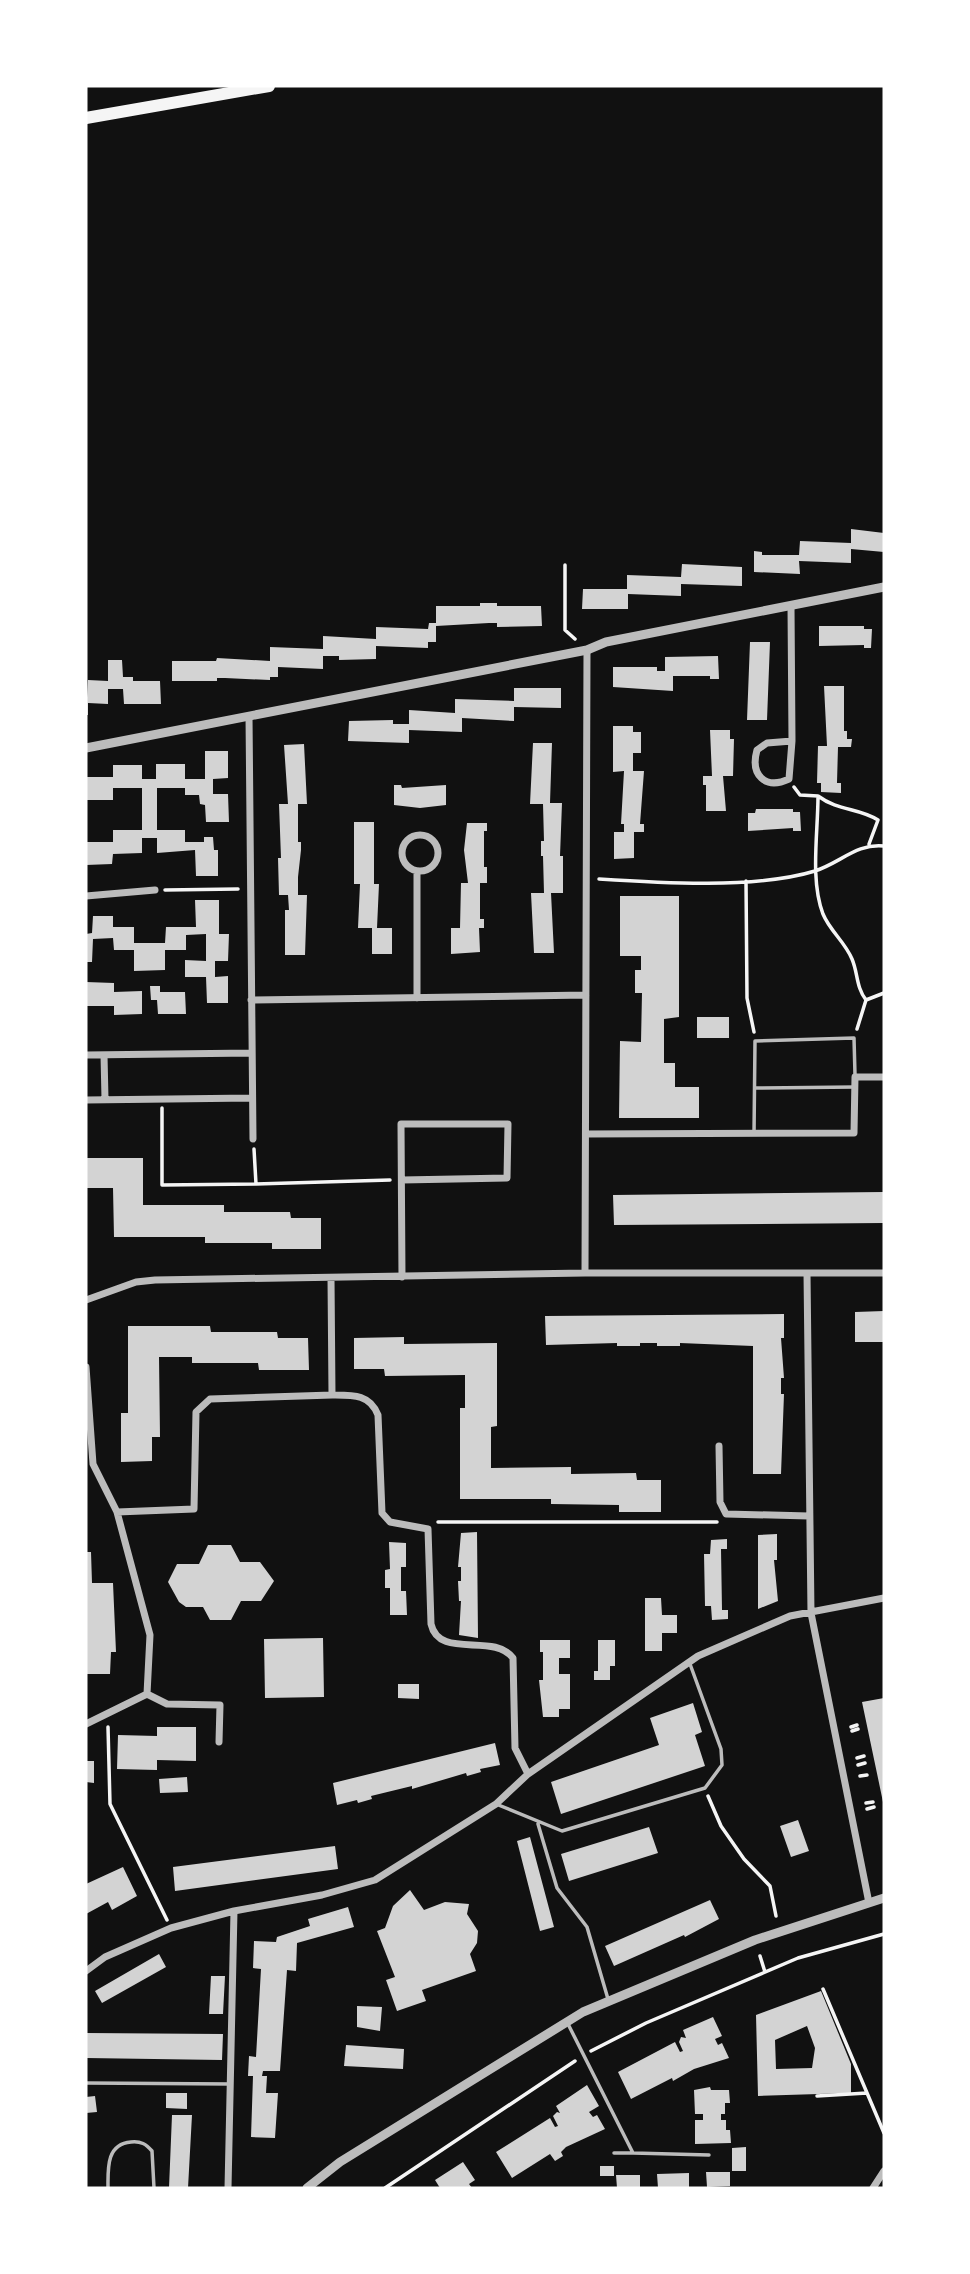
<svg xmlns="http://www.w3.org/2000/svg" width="970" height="2274" font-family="Figtree,sans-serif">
  <rect width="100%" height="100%" fill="#111"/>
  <path fill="#d3d3d3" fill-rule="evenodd" d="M851,529L884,533V552L851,549V563L799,561L800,574L754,572V551L762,552V555H799L800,541L851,543Z
    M682,564L742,567V586L681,584V596L628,594V609H582L583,589H627V575L681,577Z
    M480,603H497V606H541L542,626L497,627V623H489L436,626V642H428V648L376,646V659L339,660V656H323V669L278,667V677H270V680L225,678H217V681H172V661H216L217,658L270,661V647L323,649V636L376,639V627L428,629L429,623H436V606H480Z
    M819,626H864V629H872L871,648H864V645L819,646Z
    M750,642H770L767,720H747Z
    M718,656L719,679H710V676H673V691L613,687V667H657V671H665V657Z
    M108,660H122L123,677H133V681H160L161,704H124L123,689H108V704L88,703V715H86L88,680L108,681Z
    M824,686H844V731H847V739H852L851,747H838L837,783H841V793L821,792V783H817L818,746H827Z
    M514,688H561V708L514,707V721L462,718V732L409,730V743L348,741L349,721L393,720V724H409V710L455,713V699L514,701Z
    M613,726H633V732H641V753H633V771H644L640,824H644V832H634V858L614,859V832H624V824H621L624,771L613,772Z
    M710,730H730V739H734L733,776H723L726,811H706V785H703V776H712Z
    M533,743H552L550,803H562L560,856H563V893H551L554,953H534L531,893H544L543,856H541V841H544L543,804H530Z
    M304,744L307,804H298V842H301V850L298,877V895H307L305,955H285V910H289L288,895H279L278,858H281L279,804H288L284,745Z
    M205,751H228V778L213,779V794H228L229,822H206L205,805L200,804L199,795H185V788H157V830H185V842H204V837H213L214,850H218V876H196L195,850L157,853V838H142V853L113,854L112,864L86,865V842H113V830H142V788H113V800H86V777H113V765H142V779H156V764H185V779H205Z
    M394,785H401L402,788L446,785V805L420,808L394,805Z
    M756,809H793V812H800L801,831H793V828L748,831V813H755Z
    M354,822H374V884H379L377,928H392V954H372V928H358L360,884H354Z
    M467,823H487V831H484V867H487V883H480V919H484V928H479L480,952L451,954V928H460L461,883H468L464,850Z
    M620,896H679V1017L664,1019V1063H675V1087H699V1118H619L620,1041L641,1042L642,993H635V970H641V956H620Z
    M195,900H219V934H229L228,961H215V977L228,976V1003H207L206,977H185V960L206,961V934L186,935V950H165V970L134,971V950H114L113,938L93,939L92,962H86V934L92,933L93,916H113V927H134V943H165L166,927H196Z
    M86,982L114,983V992L142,991V1014L114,1015V1006H86Z
    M150,986H160V992H185L186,1014H158L157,1000H151Z
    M697,1017H729V1038H697Z
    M86,1158H143V1205H224V1212H290L291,1218H321V1249H272V1243H205V1237H114L113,1188H86Z
    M884,1192V1223L614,1225L613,1195Z
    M884,1311V1342H855V1312Z
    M784,1314V1338H781L784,1378H781V1394H784L781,1474H753V1346L680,1343V1346H657V1343H640V1346H617V1343L546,1345L545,1316Z
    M128,1326H210L211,1332H277L278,1338H308L309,1370H259L258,1363H192V1357H159L160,1437H152V1461L121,1462V1413H128Z
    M404,1337V1344L497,1343V1426L491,1427V1468L571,1467V1474L636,1473L637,1480H661V1512H619V1505L551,1504V1499H460V1408H465V1375L385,1376L384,1369H354V1338Z
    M477,1532L478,1638L459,1635L461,1601H459L458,1581H461V1567H458L461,1533Z
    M777,1534V1560H774L778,1601L758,1609V1535Z
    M727,1539V1549H721L722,1610H728V1619L712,1620L711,1606H705L704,1554H710L711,1540Z
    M389,1542L406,1543V1567H401V1591H406L407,1615H390V1588H385V1570L390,1569Z
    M208,1545H231L240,1562H260L274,1581L261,1601H241L231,1620H210L203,1607H186L179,1602L168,1582L177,1564H199Z
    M86,1552H91L92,1583H113L116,1652H111L110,1674H87Z
    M645,1598H661L662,1615H677V1633H662V1651H645Z
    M323,1638L324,1697L265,1698L264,1639Z
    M540,1640H570V1658H559V1674H570V1709H559V1717H543L539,1680H543V1652H540Z
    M598,1640H615V1666H610V1680H594V1671H598Z
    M398,1684H419V1699L398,1698Z
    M884,1698V1802H883L862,1702Z
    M693,1703L702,1732L695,1735L705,1766L561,1814L551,1782L659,1745L650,1718Z
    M157,1727H196V1761L157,1760V1770L117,1769L118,1735L157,1736Z
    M495,1743L500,1765L480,1769L481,1772L467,1776L466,1773L412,1789V1786L371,1796L372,1799L358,1803L357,1800L337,1805L333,1783Z
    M86,1761H94V1783L86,1782Z
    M187,1777L188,1792L160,1793L159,1779Z
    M798,1820L809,1851L791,1857L780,1826Z
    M649,1827L658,1853L569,1881L561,1854Z
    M530,1837L554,1927L540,1931L517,1841Z
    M335,1846L338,1869L175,1891L173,1867Z
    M123,1867L137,1896L112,1910L108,1902L86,1914V1884Z
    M410,1890L424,1910L445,1902L469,1904L467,1914L478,1931L477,1943L470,1954L476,1971L422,1990L426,2001L397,2011L386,1980L395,1977L377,1931L385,1928L393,1906Z
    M710,1900L719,1919L685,1937L684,1935L614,1966L605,1946Z
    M348,1907L354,1927L297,1943L296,1971L287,1970L280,2071H263L262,2076H267L266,2093H278L275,2138L251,2137L253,2076H248L249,2056L256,2057L261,1969L253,1968L254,1941L276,1942L277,1937L310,1926L308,1919Z
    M159,1954L166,1967L102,2003L95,1991Z
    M211,1976H225L223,2014H209Z
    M821,1991L851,2064V2093L758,2096L756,2015ZM807,2026L815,2048L812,2068L776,2069L775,2040Z
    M357,2006L382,2007L380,2031L357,2027Z
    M713,2017L722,2036L715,2039L718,2045L722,2043L729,2058L694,2069L673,2081L672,2078L631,2099L618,2072L675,2042L680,2052L683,2051L679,2042L681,2037L686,2038L683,2030Z
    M86,2033L223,2034L222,2060L86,2058Z
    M346,2045L404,2049L403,2069L344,2066Z
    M587,2085L599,2106L589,2112L593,2117L597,2115L605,2129L566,2147L561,2152L563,2156L555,2161L550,2154L512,2178L496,2152L550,2118L555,2127L558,2126L553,2116L557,2112L560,2113L556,2106Z
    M710,2087L711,2090H729L730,2103H725V2114H721V2120H726V2130H730L731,2143L695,2144V2120H703V2114H695L694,2090Z
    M166,2093H187V2109L166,2108Z
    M95,2096L97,2112L86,2113V2097Z
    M172,2115H192L188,2188H169Z
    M746,2147V2171H732V2148Z
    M463,2162L475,2180L469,2184L472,2188H440L435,2180Z
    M600,2166H614V2176H600Z
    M706,2172H730V2186L707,2187Z
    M689,2173V2187L658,2188L657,2174Z
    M616,2175H640V2188H617Z"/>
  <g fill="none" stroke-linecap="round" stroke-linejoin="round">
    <path stroke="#f5f5f5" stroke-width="3.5" d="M565,565V630L575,639
      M794,787L800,795L818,796C818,833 810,880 823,914C830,931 845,942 852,959C858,973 856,987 866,1000
      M818,796C838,811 860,808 878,820L869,844
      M599,879C660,883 756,889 815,871C840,863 857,843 884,846
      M746,881L747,998L754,1032
      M165,890L238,889
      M857,1029L866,1000L884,993
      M162,1108V1185L256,1184L254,1149
      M256,1184L390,1180
      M438,1522H717
      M108,1727L110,1804L167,1920
      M851,1727L857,1725
      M852,1731L858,1729
      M857,1758L864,1756
      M858,1765L865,1763
      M860,1776L867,1775
      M708,1796L721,1826L744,1859L770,1886L776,1916
      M866,1803L873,1802
      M867,1809L874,1807
      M760,1956L765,1972
      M823,1989L884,2133
      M591,2051L646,2023L798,1958L884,1934
      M817,2096L867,2093
      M385,2188L575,2061"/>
    <path stroke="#bcbcbc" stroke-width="3.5" d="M755,1088L855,1087
      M754,1134L755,1041L854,1038L855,1075
      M496,1804L562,1831L705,1788L722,1765L721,1749L690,1664
      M538,1824L557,1888L587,1927L608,1999
      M568,2024L633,2153L709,2155
      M86,2083L230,2084
      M614,2153H633
      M108,2188C108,2169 106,2144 131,2142C141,2141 146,2144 152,2151L154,2188"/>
    <path stroke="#bcbcbc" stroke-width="7" d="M791,606L792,741L767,743L757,750C750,775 765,790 789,779L792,741
      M249,716L253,1139
      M402 853a18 18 0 1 1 36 0a18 18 0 1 1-36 0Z
      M86,896L155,890
      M417,998V871
      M251,1000L586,995
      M86,1055L252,1053
      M104,1055L105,1099
      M86,1100L252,1098
      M586,1134L854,1133L855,1077H884
      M585,1273L587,650
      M807,1273L811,1613L869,1903
      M402,1277L401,1124H508L507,1178L402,1180
      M86,1300L136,1282L155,1280L585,1273H884
      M86,1367L93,1464L117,1512L150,1635L147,1694L86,1724
      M332,1395C353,1395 370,1394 378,1415L382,1513L390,1522L428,1529L431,1624C439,1660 494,1632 513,1658L515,1748L528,1774
      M719,1446L720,1502L726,1514L809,1516
      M117,1512L194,1509L196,1412L210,1399L332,1395L331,1278
      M149,1695L147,1694L167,1704L220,1705L219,1742
      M86,1971L105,1957L171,1928L234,1911L322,1895L375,1880L496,1804L528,1774L698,1656L790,1616L884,1598
      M228,2188L234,1911
      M873,2188L884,2171"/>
    <path stroke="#bcbcbc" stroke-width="9" d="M86,748L587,650L606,642L884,587
      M307,2188L340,2162L583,2012L755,1940L884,1898"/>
    <path stroke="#f5f5f5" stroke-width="12" d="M86,118L269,86"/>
  </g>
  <rect width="970" height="2274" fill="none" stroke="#ffffff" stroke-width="175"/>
</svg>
